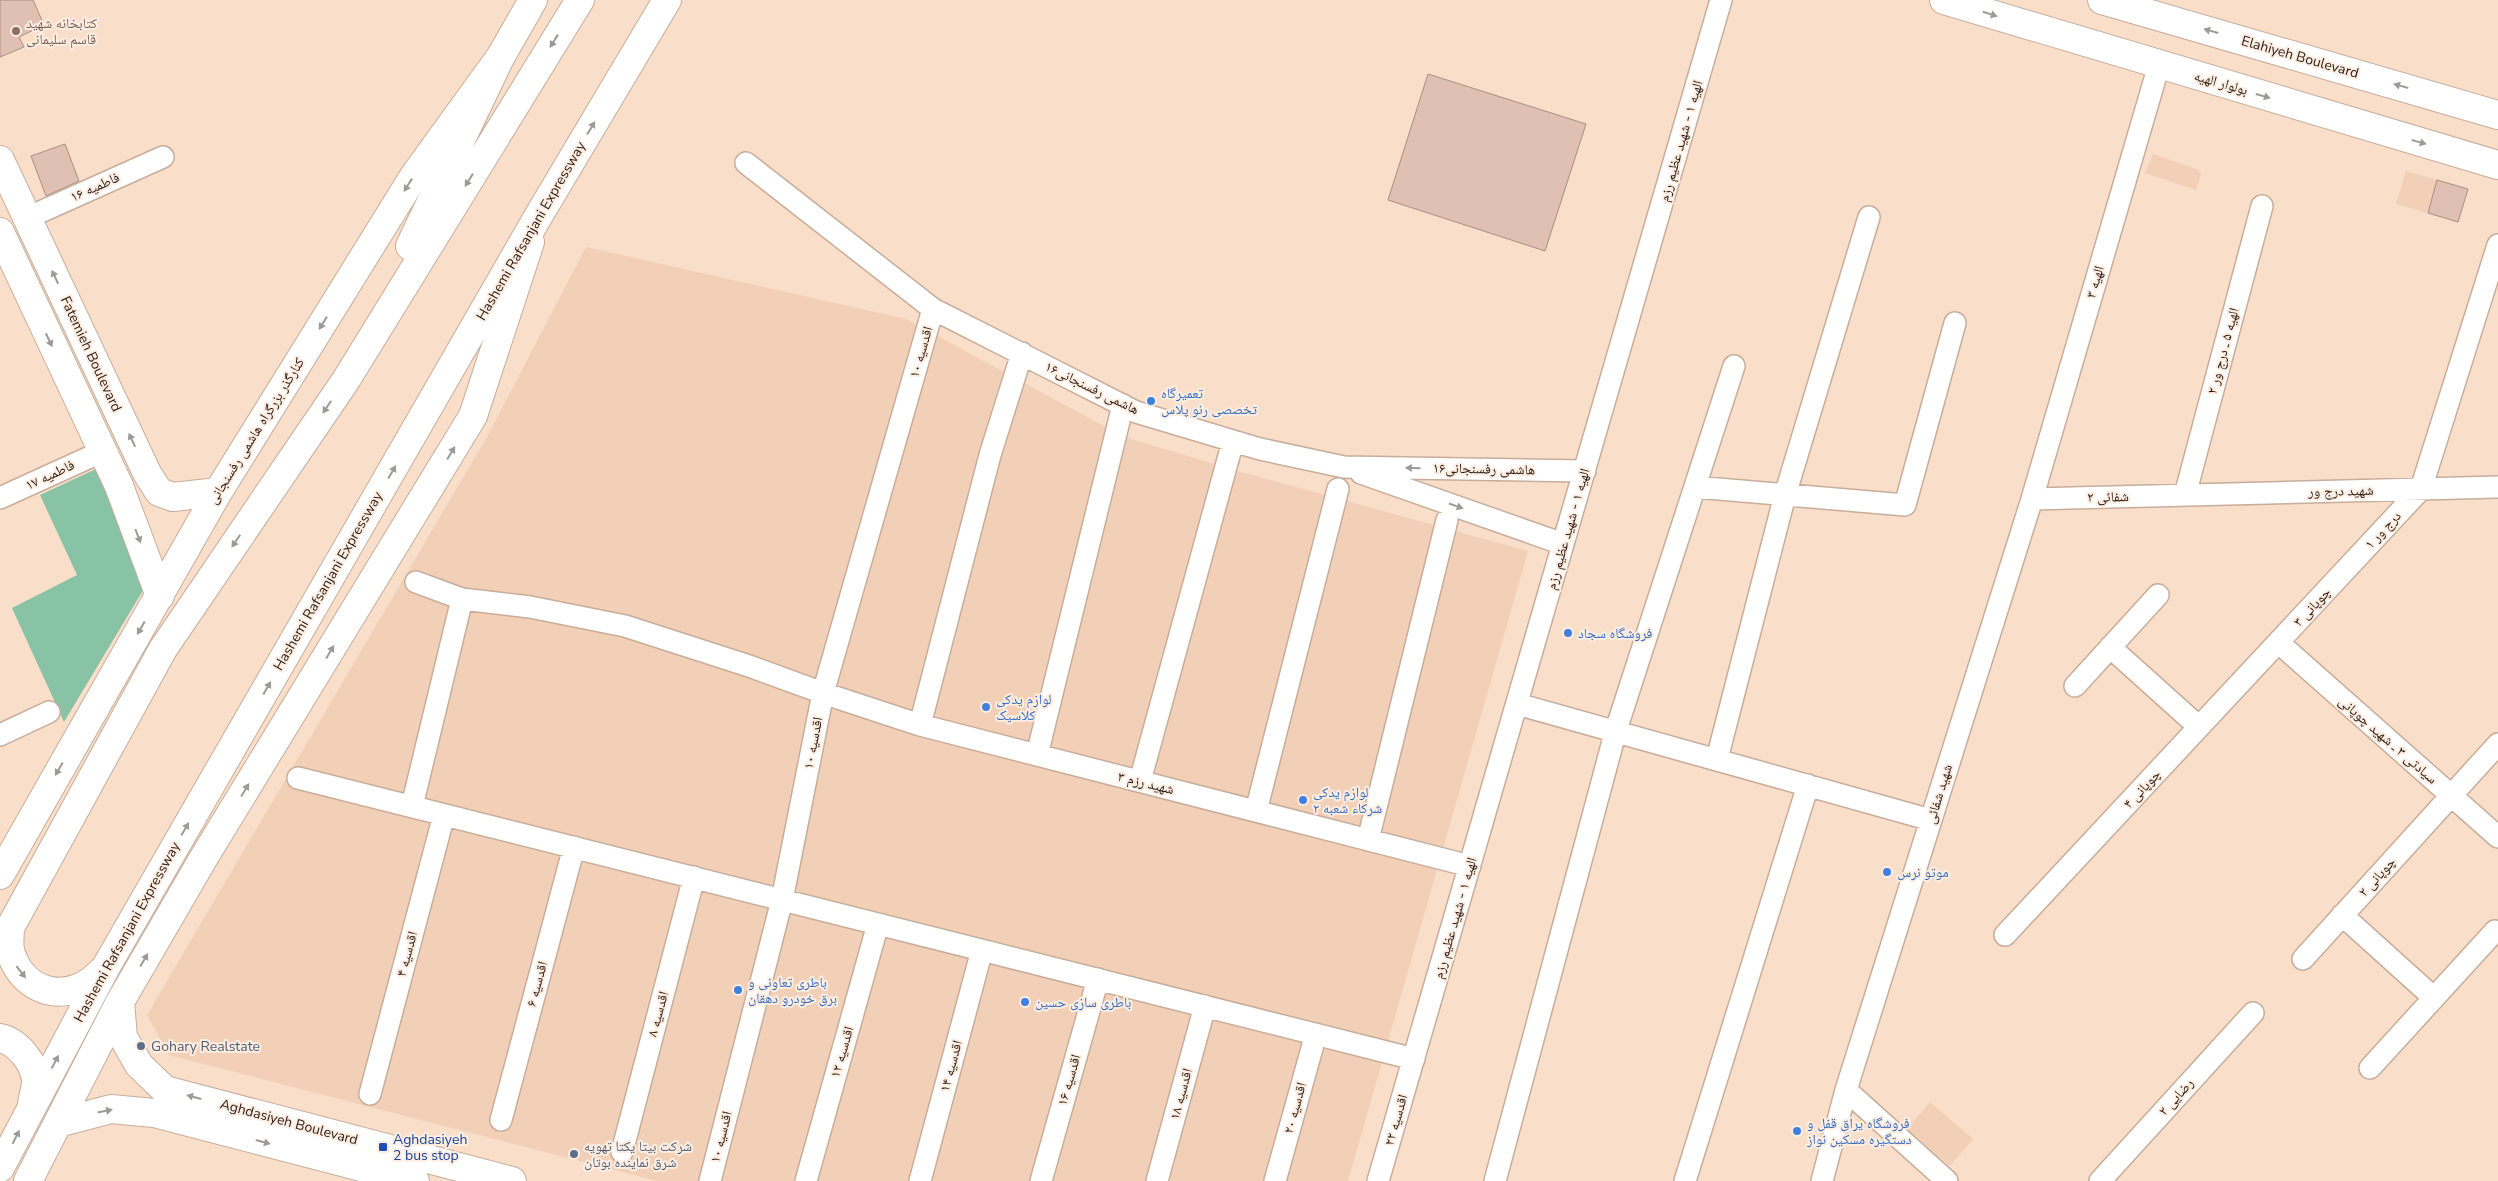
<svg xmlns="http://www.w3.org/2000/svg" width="2498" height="1181" font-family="'Nunito Sans','Noto Naskh Arabic',sans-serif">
  <rect width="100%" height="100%" fill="#f9deca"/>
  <path fill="#f2d0b7" d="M2153,154L2199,170L2201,175L2196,190L2145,173Z
    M2406,171L2437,180L2428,213L2396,204Z
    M586,247L906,319L1124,437L1238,471L1528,551L1348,1181H657L169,1055L147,1015L488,435Z
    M1930,1102L1973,1139L1950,1166L1907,1129Z"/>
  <path fill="#89c3a5" d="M96,469L145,587L64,722L12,608L77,575L40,495Z"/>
  <path fill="#e0c0b3" stroke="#ab8d81" d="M0,0H33L44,25L19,37L24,47L0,57Z
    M1428,74L1586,124L1545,251L1388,200Z
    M65,144L79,181L46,196L31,156Z
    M2437,180L2468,189L2458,222L2428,213Z"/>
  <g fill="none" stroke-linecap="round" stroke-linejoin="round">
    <g stroke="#c7ad9a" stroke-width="24">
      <path id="street" d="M746,163L933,309L1136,412L1260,449L1344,467L1585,471
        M27,218L163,157
        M1361,473L1563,544
        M1695,487L1905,505L1955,323
        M2185,495L2262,206
        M0,498L101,452
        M2032,499L2498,487
        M416,582L462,599L530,607L625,626L749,666L823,693L920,725L1470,866
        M2279,643L2498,837
        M2110,647L2199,727
        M2075,686L2158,595
        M1517,704L1931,820
        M920,725L990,455L1022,353
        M0,735L49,712
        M1037,755L1123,405
        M1717,759L1785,495L1869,217
        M298,778L1414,1059
        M1140,781L1233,441
        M412,806L462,599
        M1256,811L1338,489
        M1368,840L1447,520
        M2342,915L2434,998
        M2005,935L2421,489L2498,245
        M2303,959L2498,744
        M2370,1068L2495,931
        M1846,1090L1947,1181
        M370,1094L444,815
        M501,1120L574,847
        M622,1152L694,877
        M710,1181L782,900L823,693L933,309
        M806,1181L878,924
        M920,1181L982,950
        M1041,1181L1098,979
        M1157,1181L1205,1006
        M1275,1181L1316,1034
        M1378,1181L1721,0
        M1495,1181L1616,730L1734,366
        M1685,1181L1808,785
        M1822,1181L1846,1090L2032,499L2159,65
        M2100,1181L2253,1013"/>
    </g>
    <g stroke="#c7ad9a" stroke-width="30">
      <path id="secondary" d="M1944,0L2498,165
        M2102,0L2498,115
        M0,160L147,473L159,492L173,497L218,492
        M0,232L119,486L160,596
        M0,875L218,492L414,176L501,56L533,0
        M120,1002L123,1037L139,1065L165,1090L512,1181
        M58,1123L111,1109L154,1113L415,1181
        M28,1181L120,1002L203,859L473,416L530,242"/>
    </g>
    <g stroke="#c7ad9a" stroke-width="30">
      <path id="highway" d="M410,246L501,56
        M10,927C10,935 8,946 11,954C26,997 72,1004 102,971
        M0,946L163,649L346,380L580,0
        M0,1038C17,1041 35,1063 36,1081C36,1088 33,1097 32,1104
        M0,1168L107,965L539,215L667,0"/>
    </g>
    <use href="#street" stroke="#fff" stroke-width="21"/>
    <use href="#secondary" stroke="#fff" stroke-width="28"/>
    <use href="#highway" stroke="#fff" stroke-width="28"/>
  </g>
  <defs><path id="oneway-solid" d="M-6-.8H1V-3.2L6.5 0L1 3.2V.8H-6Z" transform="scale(1.25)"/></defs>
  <g fill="#9e9996">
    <use href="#oneway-solid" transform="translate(1990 14) rotate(17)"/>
    <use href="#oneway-solid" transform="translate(2211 31) rotate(-164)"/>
    <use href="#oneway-solid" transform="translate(554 41) rotate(122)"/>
    <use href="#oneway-solid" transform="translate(2401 86) rotate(-164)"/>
    <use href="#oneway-solid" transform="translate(2263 96) rotate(16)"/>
    <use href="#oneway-solid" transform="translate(591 128) rotate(-59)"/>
    <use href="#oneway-solid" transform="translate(2419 142) rotate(16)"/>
    <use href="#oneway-solid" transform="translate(469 180) rotate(122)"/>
    <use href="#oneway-solid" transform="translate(408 185) rotate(122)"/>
    <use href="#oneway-solid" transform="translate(55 277) rotate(-115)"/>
    <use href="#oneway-solid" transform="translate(323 323) rotate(122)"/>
    <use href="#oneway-solid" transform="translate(49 340) rotate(65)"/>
    <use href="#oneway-solid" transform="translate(327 407) rotate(124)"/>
    <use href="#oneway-solid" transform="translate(132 440) rotate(-115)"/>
    <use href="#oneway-solid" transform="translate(451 453) rotate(-59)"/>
    <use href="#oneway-solid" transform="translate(1413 468) rotate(-179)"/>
    <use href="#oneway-solid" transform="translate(392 472) rotate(-60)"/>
    <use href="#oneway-solid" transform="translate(1456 506) rotate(19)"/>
    <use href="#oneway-solid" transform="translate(138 536) rotate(69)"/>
    <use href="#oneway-solid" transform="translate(236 541) rotate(124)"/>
    <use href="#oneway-solid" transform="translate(141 628) rotate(120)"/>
    <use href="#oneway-solid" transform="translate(330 652) rotate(-59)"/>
    <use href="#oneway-solid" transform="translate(267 688) rotate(-60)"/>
    <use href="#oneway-solid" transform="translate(59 769) rotate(120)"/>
    <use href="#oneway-solid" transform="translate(245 790) rotate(-59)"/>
    <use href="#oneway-solid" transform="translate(185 829) rotate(-60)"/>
    <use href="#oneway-solid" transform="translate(144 960) rotate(-60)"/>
    <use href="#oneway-solid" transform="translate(21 972) rotate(52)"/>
    <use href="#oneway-solid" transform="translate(55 1062) rotate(-62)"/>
    <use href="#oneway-solid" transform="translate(194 1097) rotate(-165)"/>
    <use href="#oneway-solid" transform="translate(105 1111) rotate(-11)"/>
    <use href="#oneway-solid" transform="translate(16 1137) rotate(-63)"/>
    <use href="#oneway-solid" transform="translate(263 1142) rotate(15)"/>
  </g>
  <circle fill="#8d6e63" stroke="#feede1" stroke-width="2" cx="16" cy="31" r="5"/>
  <g fill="#3f7fe0" stroke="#feede1" stroke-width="2">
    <circle cx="1151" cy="401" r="5"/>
    <circle cx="1568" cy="633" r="5"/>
    <circle cx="986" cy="707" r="5"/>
    <circle cx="1303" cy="800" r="5"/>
    <circle cx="1887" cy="872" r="5"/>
    <circle cx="738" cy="990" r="5"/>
    <circle cx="1025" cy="1002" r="5"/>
    <circle cx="1797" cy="1131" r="5"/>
  </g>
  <g fill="#5c6f8a" stroke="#feede1" stroke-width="2">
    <circle cx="141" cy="1046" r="5"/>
    <circle cx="574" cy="1154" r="5"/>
  </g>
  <rect fill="#1a4fb4" stroke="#feede1" stroke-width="2" x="378" y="1142" width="10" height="10" rx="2.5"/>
  <g text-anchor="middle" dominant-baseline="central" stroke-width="4" stroke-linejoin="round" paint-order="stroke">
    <g font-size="14" fill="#785e54" stroke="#feede1" text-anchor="start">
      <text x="26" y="23">کتابخانه شهید<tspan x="26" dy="16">قاسم سلیمانی</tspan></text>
    </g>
    <g font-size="14" fill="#271d16" stroke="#feede1">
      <text transform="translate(2300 57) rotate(16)">Elahiyeh Boulevard</text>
      <text transform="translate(2221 83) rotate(16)">بولوار الهیه</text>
      <text transform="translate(1681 141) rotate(-74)">الهیه ۱ - شهید عظیم رزم</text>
      <text transform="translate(95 187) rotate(-24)">فاطمیه ۱۶</text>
      <text transform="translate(531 231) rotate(-60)">Hashemi Rafsanjani Expressway</text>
      <text transform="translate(2095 282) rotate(-74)">الهیه ۳</text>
      <text transform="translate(2223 351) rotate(-75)">الهیه ۵ ـ درج ور ۲</text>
      <text transform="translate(921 352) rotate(-74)">اقدسیه ۱۰</text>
      <text transform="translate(91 354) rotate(65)">Fatemieh Boulevard</text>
      <text transform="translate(1092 388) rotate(26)">هاشمی رفسنجانی۱۶</text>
      <text transform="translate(256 431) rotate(-58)">کنارگذر بزرگراه هاشمی رفسنجانی</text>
      <text transform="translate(1484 469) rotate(1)">هاشمی رفسنجانی۱۶</text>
      <text transform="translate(50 475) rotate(-25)">فاطمیه ۱۷</text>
      <text transform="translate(2341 491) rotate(-1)">شهید درج ور</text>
      <text transform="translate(2108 497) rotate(-1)">شفائی ۲</text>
      <text transform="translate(1568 529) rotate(-74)">الهیه ۱ - شهید عظیم رزم</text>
      <text transform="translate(2383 530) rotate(-47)">درج ور ۱</text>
      <text transform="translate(328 581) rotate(-60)">Hashemi Rafsanjani Expressway</text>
      <text transform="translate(2312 607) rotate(-47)">چوپانی ۳</text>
      <text transform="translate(2388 740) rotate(41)">سیادتی ۳ ـ شهید چوپانی</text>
      <text transform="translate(813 743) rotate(-79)">اقدسیه ۱۰</text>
      <text transform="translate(1146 783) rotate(14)">شهید رزم ۳</text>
      <text transform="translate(2142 789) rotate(-47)">چوپانی ۴</text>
      <text transform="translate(1939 794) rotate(-73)">شهید شفائی</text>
      <text transform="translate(2377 877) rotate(-48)">چوپانی ۲</text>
      <text transform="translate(1455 918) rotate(-74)">الهیه ۱ - شهید عظیم رزم</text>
      <text transform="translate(127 932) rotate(-61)">Hashemi Rafsanjani Expressway</text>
      <text transform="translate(407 954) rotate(-75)">اقدسیه ۴</text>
      <text transform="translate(537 984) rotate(-75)">اقدسیه ۶</text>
      <text transform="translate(658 1014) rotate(-75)">اقدسیه ۸</text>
      <text transform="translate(842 1052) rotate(-74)">اقدسیه ۱۲</text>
      <text transform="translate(951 1066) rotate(-75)">اقدسیه ۱۴</text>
      <text transform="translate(1069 1080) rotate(-74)">اقدسیه ۱۶</text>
      <text transform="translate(1181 1094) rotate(-75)">اقدسیه ۱۸</text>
      <text transform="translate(2176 1097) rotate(-48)">رضایی ۲</text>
      <text transform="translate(1295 1108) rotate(-75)">اقدسیه ۲۰</text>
      <text transform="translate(1396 1120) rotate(-74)">اقدسیه ۲۲</text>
      <text transform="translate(289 1122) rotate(15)">Aghdasiyeh Boulevard</text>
      <text transform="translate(721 1137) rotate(-76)">اقدسیه ۱۰</text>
    </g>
    <g font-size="14" fill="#366cbe" stroke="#feede1" text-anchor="start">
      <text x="1161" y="393">تعمیرگاه<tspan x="1161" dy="16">تخصصی رنو پلاس</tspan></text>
      <text x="1578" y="633">فروشگاه سجاد</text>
      <text x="996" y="699">لوازم یدکی<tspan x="996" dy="16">کلاسیک</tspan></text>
      <text x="1313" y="792">لوازم یدکی<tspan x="1313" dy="16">شرکاء شعبه ۲</tspan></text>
      <text x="1897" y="872">موتو نرس</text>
      <text x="748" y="982">باطری تعاونی و<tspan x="748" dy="16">برق خودرو دهقان</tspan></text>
      <text x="1035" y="1002">باطری سازی حسین</text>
      <text x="1807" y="1123">فروشگاه یراق قفل و<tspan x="1807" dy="16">دستگیره مسکین نواز</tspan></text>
    </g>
    <g font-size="14" fill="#4e5e75" stroke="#feede1" text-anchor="start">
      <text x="151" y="1046">Gohary Realstate</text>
      <text x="584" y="1146">شرکت بیتا یکتا تهویه<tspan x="584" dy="16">شرق نماینده بوتان</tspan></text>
    </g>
    <g font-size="14" fill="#164399" stroke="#feede1" text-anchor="start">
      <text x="393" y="1139">Aghdasiyeh<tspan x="393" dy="16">2 bus stop</tspan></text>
    </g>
  </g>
</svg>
